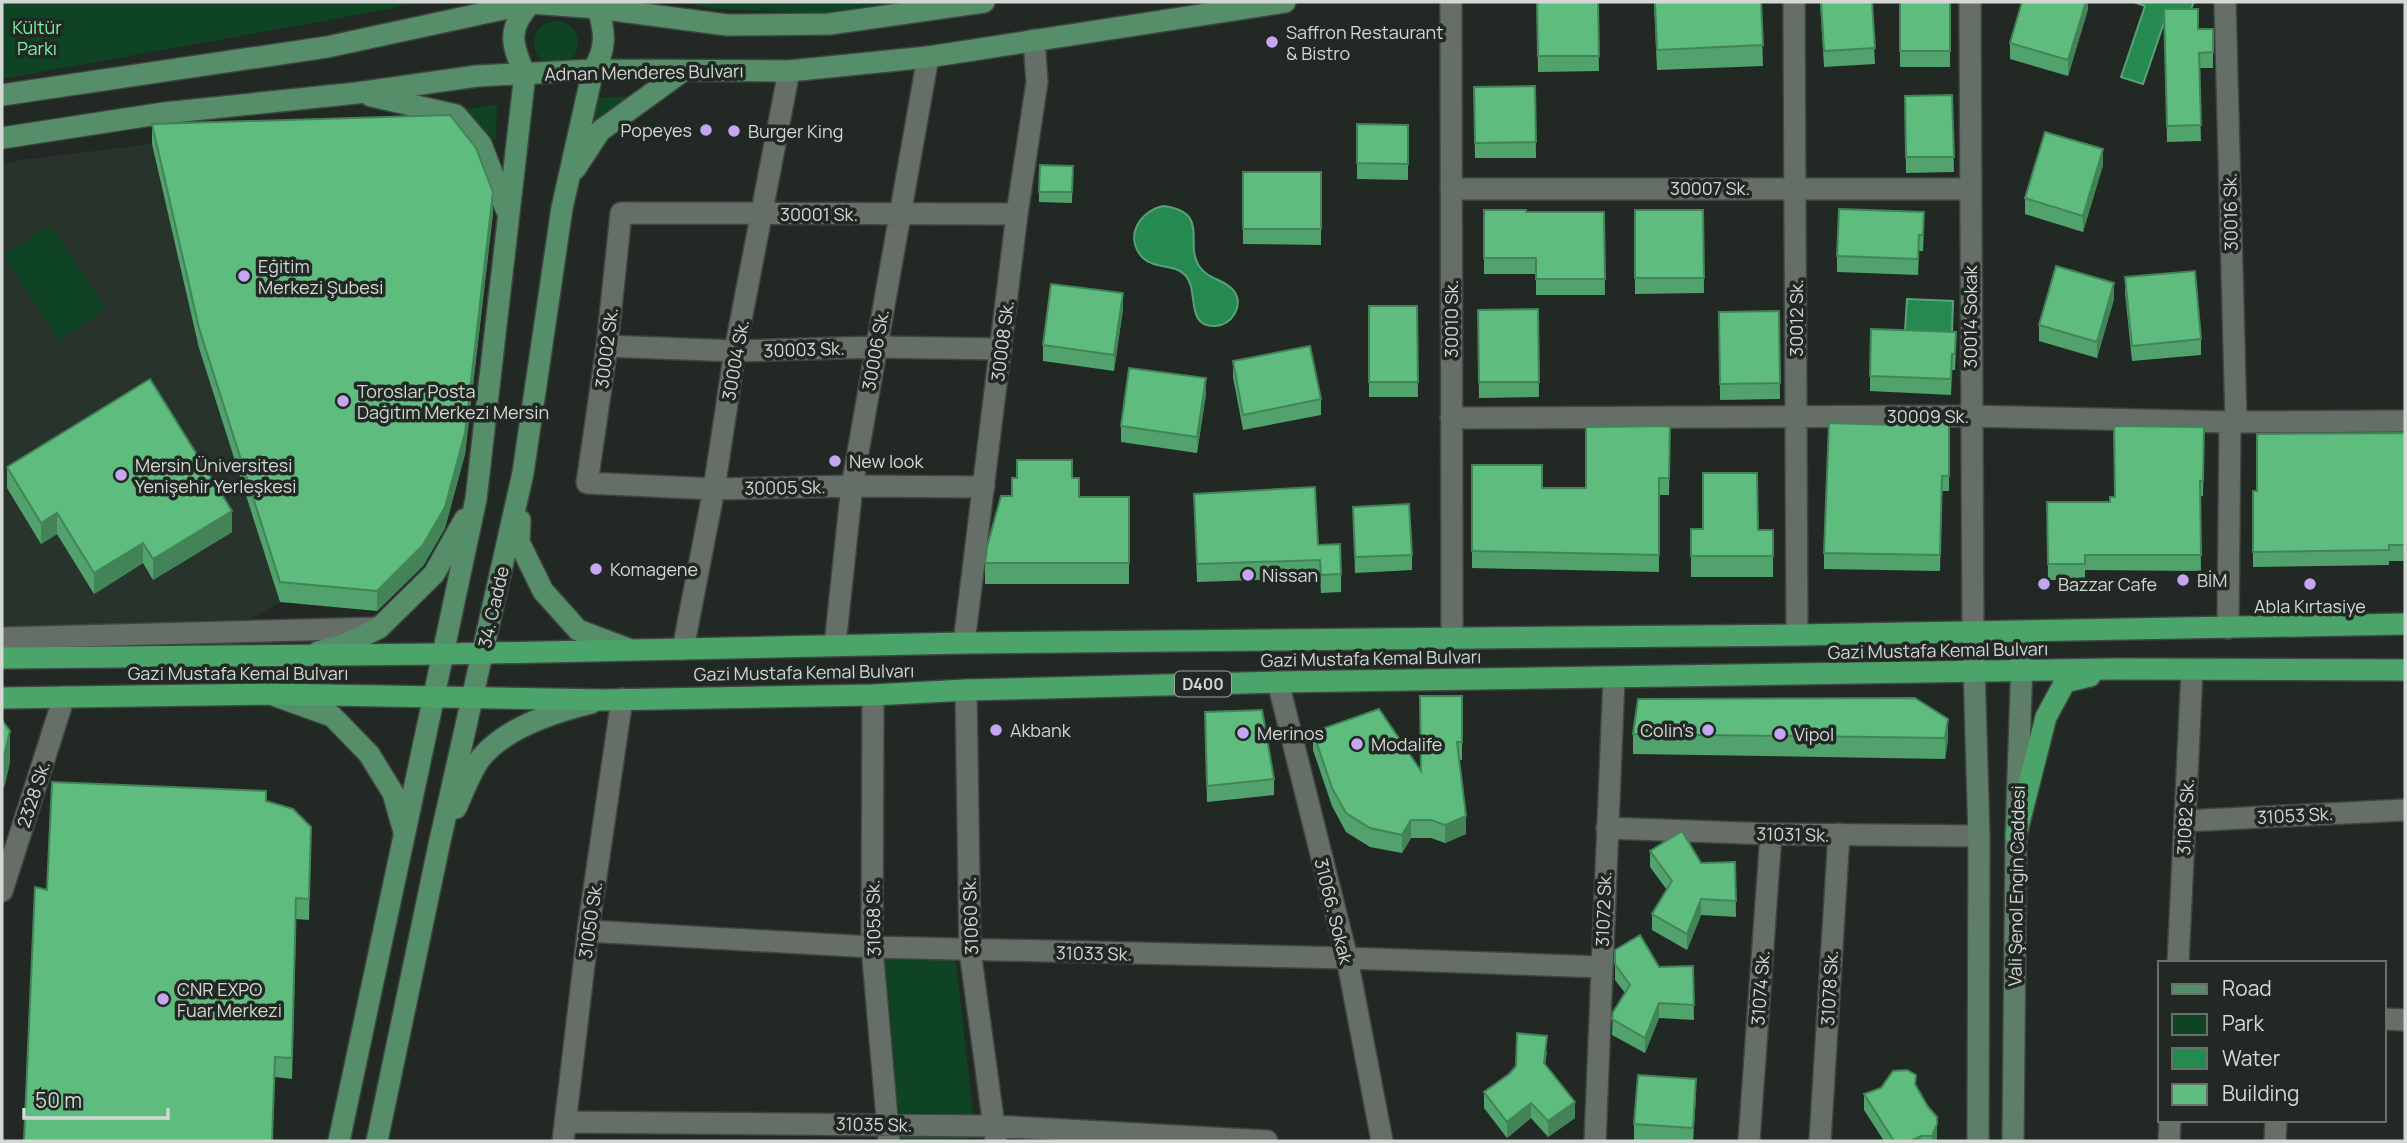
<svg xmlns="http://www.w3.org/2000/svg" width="2407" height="1143" font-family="Manrope,sans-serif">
  <rect width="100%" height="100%" fill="#222924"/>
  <path fill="#28342b" d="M152,144L199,348L280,602L250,619L2,627V165L21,160Z"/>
  <path fill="#0e4324" d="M2,2H415L390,9L2,79Z
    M686,2H896L820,13L713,9Z
    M534 43a22 22 0 1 1 44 0a22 22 0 1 1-44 0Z
    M634,96L590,132L599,98Z
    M497,104L496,140L456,111Z
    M50,225L106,309L59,340L4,255Z
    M885,956H947L956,962L973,1112L968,1117L899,1115Z
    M899,1134L965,1136L969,1141H900Z"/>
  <path fill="#258a4f" stroke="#59a177" stroke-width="2" d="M2134,2H2194L2191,9L2167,14L2143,84L2121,77L2145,6Z
    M1163,206C1211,212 1184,243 1199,266C1208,280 1225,279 1234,291C1244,306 1232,325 1215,326C1185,327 1199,291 1186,276C1175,263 1156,270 1143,258C1123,237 1140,211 1163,206Z
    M1907,299L1953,301L1952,333L1905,331Z"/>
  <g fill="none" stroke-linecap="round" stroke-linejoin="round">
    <g stroke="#3f4541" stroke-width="24">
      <path id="street" d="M1451,2L1452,637
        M1794,2L1797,635
        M1970,2L1973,632
        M2225,2L2236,422
        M1451,189H1970
        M607,346L735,351L876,347L1001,349
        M1451,418L1971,416L2230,422L2405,421
        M984,487L852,486L714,489L587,483L607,346L621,213L1017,214
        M2228,628L2230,422
        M2,638L379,628
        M964,643L1017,214L1037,82L1034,40
        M835,645L852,486L928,57
        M683,649L714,489L735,351L789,71
        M1278,682L1347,958L1382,1141
        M966,690L970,951L996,1141
        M873,695L872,947L889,1141
        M2185,821L2405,810
        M1607,828L1771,834L1979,836
        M2,891L64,697
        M588,931L872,947L1347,958L1601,967
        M2178,963L2192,671
        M2384,1019L2405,1020
        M566,1122L993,1126L1267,1141
        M563,1141L588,931L622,699
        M1595,1141L1614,678
        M1749,1141L1771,834
        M1820,1141L1839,834
        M2169,1141L2170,1120
        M2275,1141L2276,1120"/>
    </g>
    <g stroke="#3f4541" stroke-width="24">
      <path id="secondary" d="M1973,632L1979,836L1978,1141
        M2013,1141L2016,835L2023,632"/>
    </g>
    <g stroke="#3f4541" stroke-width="24">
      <path id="primary" d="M2,95L327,47L531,3L598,8L727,25L829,24L984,2
        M371,96L456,115L481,144L506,209
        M2,138L164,113L357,93L477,76L593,70L789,71L928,57L1285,2
        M575,169L600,131L683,71
        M520,520L519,542L543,591L578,630L631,650
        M318,652L344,645L379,628L434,574L465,519
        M276,696L332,716L369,754L393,793L404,832
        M456,808C463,793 470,773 480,759C504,728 554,712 591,703
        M339,1141L476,499L525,74C511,44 507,28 531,3
        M377,1141L439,845L523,473L562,208L593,70C607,49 605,32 598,8"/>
    </g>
    <g stroke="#3f4541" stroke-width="24">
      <path id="highway" d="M2,658L443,654L964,643L1797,635L2405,624
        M2,698L271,694L603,700L873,695L966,690L1278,682L2115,669L2405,670
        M2016,835L2046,717L2065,682L2090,676"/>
    </g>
    <use href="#street" stroke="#666e68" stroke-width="21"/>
    <use href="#secondary" stroke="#5e7e69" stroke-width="21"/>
    <use href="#primary" stroke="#568e69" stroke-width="21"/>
    <use href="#highway" stroke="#4ba46a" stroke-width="21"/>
  </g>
  <path fill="#51a26c" d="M1537,2H1598L1599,71L1538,72Z
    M1654,2H1761L1763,66L1657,70Z
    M1820,2H1872L1875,64L1824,67Z
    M1900,2H1950V67H1900Z
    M2088,2V9L2068,76L2010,59V43Z
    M2164,9L2198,29H2213V68H2199L2201,141L2167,142Z
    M1535,86L1536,158H1475L1474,87Z
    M1952,95L1954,172L1906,173L1905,96Z
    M152,124L493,213L465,454L445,528L423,566L377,611L280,602L199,348L152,144Z
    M1357,124L1408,125V180L1357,179Z
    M2103,165L2083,232L2025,214V198Z
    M1073,166L1072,203L1039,202V192Z
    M1243,172H1321V245L1243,244Z
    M1484,210L1526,212H1604L1605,295H1536V274H1484Z
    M1635,210H1703L1704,293L1635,294Z
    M1924,228L1923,251H1919L1918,275L1837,272V256Z
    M2125,277L2201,339V355L2132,361L2125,293Z
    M2114,299L2097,358L2039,341V325Z
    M1369,306H1417L1418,397H1369Z
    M1123,309L1114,371L1043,361V345Z
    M1538,309L1539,397L1479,398L1478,310Z
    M1779,311L1780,399L1720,400L1719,312Z
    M1956,348L1955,370H1952L1951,395L1870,391V376Z
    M1233,361L1321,399V415L1243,430L1233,377Z
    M1206,394L1197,453L1121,442V426Z
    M1949,420V491H1942L1940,571L1824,569V553L1893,425Z
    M1670,426L1669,495H1659V572L1472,568V465L1542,488H1586Z
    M2204,427L2203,496H2200L2201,571L2085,570V580H2048L2047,502H2110Z
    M2405,433V561H2389V565L2253,567V491H2257Z
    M7,467L232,532L153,580L143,563L94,594L57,534L41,544L7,488Z
    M1072,478L1079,497H1129V584H985V563L1012,496Z
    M1194,494L1318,545L1341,574V592L1321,593L1320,578L1197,582Z
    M1353,507L1412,555V570L1355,573Z
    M1691,529L1773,530V577H1691Z
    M1462,696V760H1459L1466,834L1445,843L1431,838H1411L1402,853L1370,847L1346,832L1332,806L1313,750V732L1421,771Z
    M1915,698L1948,739L1945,759L1633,754V734Z
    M1205,728L1274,779V795L1207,802Z
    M266,801L311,827L309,920L296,919L292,1079L275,1077L47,890Z
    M1650,851L1701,863L1735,862L1736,917L1701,915L1687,950L1652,930V914L1667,890L1650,867Z
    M1615,950L1659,967L1693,966L1694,1020L1659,1018L1645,1053L1612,1035L1613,1012L1625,993L1615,980Z
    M1547,1051L1545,1065L1575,1118L1548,1137L1531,1118L1507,1138L1484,1108V1092Z
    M1916,1085L1937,1133L1936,1141H1884L1864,1110V1094Z
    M1696,1095L1693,1141H1657L1634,1140V1124Z"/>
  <path fill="#428458" d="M2086,2H2088V9L2068,76V60Z
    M2103,149V165L2083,232V216Z
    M493,192V213L465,454L445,528L423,566L377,611V591Z
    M2114,283V299L2097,358V342Z
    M1123,293V309L1114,371V355Z
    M1206,378V394L1197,453V437Z
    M232,511V532L153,580V559Z
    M57,513V534L41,544V523Z
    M143,543V563L94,594V573Z
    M1948,719V739L1945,759V738Z
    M10,731V763L5,785L2,791V758Z
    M1466,816V834L1445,843V825Z
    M1411,820V838L1402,853V835Z
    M1701,899V915L1687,950V934Z
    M1659,1003V1018L1645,1053V1038Z
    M1696,1079V1095L1693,1141V1128Z
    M1575,1102V1118L1548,1137V1121Z
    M1531,1103V1118L1507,1138V1122Z
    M1937,1117V1139L1936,1141H1932V1136Z
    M1921,1136V1141H1910Z"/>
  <path fill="#5ebc7e" stroke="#428458" stroke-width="2" d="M1537,2H1598L1599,56H1538Z
    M1655,2H1761L1763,45L1657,50Z
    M1821,2H1872L1875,48L1824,51Z
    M1900,2H1950V51H1900Z
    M2022,2H2086L2068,60L2010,43Z
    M2164,9H2198V29H2213V52L2199,53L2201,125L2167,126Z
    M1535,86L1536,142L1475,143L1474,87Z
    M1952,95L1954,157H1906L1905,96Z
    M450,115L476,148L493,192L465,433L445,507L423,545L377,591L280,582L199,328L152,124Z
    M1357,124L1408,125V164L1357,163Z
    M2045,132L2103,149L2083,216L2025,198Z
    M1040,165L1073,166L1072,192H1039Z
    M1243,172H1321V229H1243Z
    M1839,209L1924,212L1923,235H1919L1918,259L1837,256Z
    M1484,210H1526V212H1604L1605,279H1536V258H1484Z
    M1635,210H1703L1704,278H1635Z
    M2056,266L2114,283L2097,342L2039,325Z
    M2195,271L2201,339L2132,346L2125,277Z
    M1051,284L1123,293L1114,355L1043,345Z
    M1369,306H1417L1418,382H1369Z
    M1538,309L1539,382H1479L1478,310Z
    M1779,311L1780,383L1720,384L1719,312Z
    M1871,329L1956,332L1955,354H1952L1951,379L1870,376Z
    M1310,346L1321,399L1243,415L1233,361Z
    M1129,368L1206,378L1197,437L1121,426Z
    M150,379L232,511L153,559L143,543L94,573L57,513L41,523L7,467Z
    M1894,419L1949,420V476H1942L1940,555L1824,553L1829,423L1893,425Z
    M1670,426L1669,478H1659V555L1472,551V465H1542V488H1586V427Z
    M2114,426L2204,427L2203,481H2200L2201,555H2085V564H2048L2047,502H2110V497H2115Z
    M2405,433V545H2389V550L2253,552V491H2257V434Z
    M1017,460H1072V478H1079V497H1129V563H985L987,547L1001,496H1012V478H1017Z
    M1703,473H1757L1758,530H1773V556H1691V529H1703Z
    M1315,487L1318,545L1340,544L1341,574L1321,575L1320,560L1197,564L1194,494Z
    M1409,504L1412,555L1355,557L1353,507Z
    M1420,696H1462V742H1457L1466,816L1445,825L1431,820H1411L1402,835L1370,828L1346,813L1332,788L1313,732L1379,709L1421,771Z
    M1915,698L1948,719L1945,738L1633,734L1638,699Z
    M1262,710L1274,779L1207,786L1205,712Z
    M2,720L10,731L5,752L2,758Z
    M52,782L266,791V801L293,809L311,827L309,899L296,898L292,1058L275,1057L272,1141H24L35,887L47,890Z
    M1682,831L1701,863L1735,862L1736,901L1701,899L1687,934L1652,914L1672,881L1650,851Z
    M1640,935L1659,967L1693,966L1694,1005L1659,1003L1645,1038L1612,1019L1613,1012L1630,985L1615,964V950Z
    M1517,1033L1547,1036L1544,1063L1575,1102L1548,1121L1531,1103L1507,1122L1484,1092L1509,1074L1516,1066Z
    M1907,1070L1916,1075L1915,1084L1928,1107L1937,1117V1124L1932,1136H1921L1910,1141H1894L1864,1094L1881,1088L1893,1071Z
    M1638,1075L1696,1079L1693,1128L1634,1124Z"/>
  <g fill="#c5a7f1" stroke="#222924" stroke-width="2.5">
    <circle cx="1272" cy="42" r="7"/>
    <circle cx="706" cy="130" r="7"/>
    <circle cx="734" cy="131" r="7"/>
    <circle cx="244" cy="276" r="7"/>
    <circle cx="343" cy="401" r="7"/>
    <circle cx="835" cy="461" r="7"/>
    <circle cx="121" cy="475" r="7"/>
    <circle cx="596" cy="569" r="7"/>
    <circle cx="1248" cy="575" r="7"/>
    <circle cx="2183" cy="580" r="7"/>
    <circle cx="2044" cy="584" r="7"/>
    <circle cx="2310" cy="584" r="7"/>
    <circle cx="996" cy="730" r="7"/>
    <circle cx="1708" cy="730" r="7"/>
    <circle cx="1243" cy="733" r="7"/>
    <circle cx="1780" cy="734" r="7"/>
    <circle cx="1357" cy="744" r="7"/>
    <circle cx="163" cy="999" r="7"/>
  </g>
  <g text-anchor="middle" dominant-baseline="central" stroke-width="7" stroke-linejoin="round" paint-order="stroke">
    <rect fill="#222924" stroke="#9ea49f" stroke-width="2" x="1175" y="671.5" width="56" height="25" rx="5"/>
    <g font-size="16" font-weight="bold" fill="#d3d8d4">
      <text x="1203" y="684">D400</text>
    </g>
    <g font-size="18" fill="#78f3a2" stroke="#222924">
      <text x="37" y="27">Kültür<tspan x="37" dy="21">Parkı</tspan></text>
    </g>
    <g font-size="18" fill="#d3d8d4" stroke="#222924" text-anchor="start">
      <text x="1286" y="32">Saffron Restaurant<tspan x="1286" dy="21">&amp; Bistro</tspan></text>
      <text x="692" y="130" text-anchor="end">Popeyes</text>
      <text x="748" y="131">Burger King</text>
      <text x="258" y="266">Eğitim<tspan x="258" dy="21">Merkezi Şubesi</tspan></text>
      <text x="357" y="391">Toroslar Posta<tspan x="357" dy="21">Dağıtım Merkezi Mersin</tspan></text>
      <text x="849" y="461">New look</text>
      <text x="135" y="465">Mersin Üniversitesi<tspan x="135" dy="21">Yenişehir Yerleşkesi</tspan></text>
      <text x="610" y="569">Komagene</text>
      <text x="1262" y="575">Nissan</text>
      <text x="2197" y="580">BİM</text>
      <text x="2058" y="584">Bazzar Cafe</text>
      <text x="2310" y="606" text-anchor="middle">Abla Kırtasiye</text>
      <text x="1010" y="730">Akbank</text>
      <text x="1694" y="730" text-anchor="end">Colin's</text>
      <text x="1257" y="733">Merinos</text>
      <text x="1794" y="734">Vipol</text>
      <text x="1371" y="744">Modalife</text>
      <text x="177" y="989">CNR EXPO<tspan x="177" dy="21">Fuar Merkezi</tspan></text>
    </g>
    <g font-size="18" fill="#d3d8d4" stroke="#222924">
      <text transform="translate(644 72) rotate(-1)">Adnan Menderes Bulvarı</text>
      <text x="1710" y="188">30007 Sk.</text>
      <text transform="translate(2230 212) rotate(-91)">30016 Sk.</text>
      <text x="819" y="214">30001 Sk.</text>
      <text transform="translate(1970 317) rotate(-90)">30014 Sokak</text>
      <text transform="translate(1796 318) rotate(-90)">30012 Sk.</text>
      <text transform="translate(1451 319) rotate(-90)">30010 Sk.</text>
      <text transform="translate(1002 341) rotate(-83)">30008 Sk.</text>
      <text transform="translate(606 348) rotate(-83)">30002 Sk.</text>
      <text transform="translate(804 349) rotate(-2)">30003 Sk.</text>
      <text transform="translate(875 350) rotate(-80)">30006 Sk.</text>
      <text transform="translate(735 360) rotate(-80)">30004 Sk.</text>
      <text x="1928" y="416">30009 Sk.</text>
      <text transform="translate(785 487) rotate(-1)">30005 Sk.</text>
      <text transform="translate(493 607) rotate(-77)">34. Cadde</text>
      <text transform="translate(1938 650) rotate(-1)">Gazi Mustafa Kemal Bulvarı</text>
      <text transform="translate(1371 658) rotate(-1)">Gazi Mustafa Kemal Bulvarı</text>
      <text transform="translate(804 672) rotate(-1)">Gazi Mustafa Kemal Bulvarı</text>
      <text x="238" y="673">Gazi Mustafa Kemal Bulvarı</text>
      <text transform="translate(33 794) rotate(-72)">2328 Sk.</text>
      <text transform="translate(2295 815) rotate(-3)">31053 Sk.</text>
      <text transform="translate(2185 817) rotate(-87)">31082 Sk.</text>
      <text transform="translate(1793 834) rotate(1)">31031 Sk.</text>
      <text transform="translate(2016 886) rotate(-89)">Vali Şenol Engin Caddesi</text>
      <text transform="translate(1603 909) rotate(-88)">31072 Sk.</text>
      <text transform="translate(1334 911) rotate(76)">31066. Sokak</text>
      <text transform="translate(970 916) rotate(-92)">31060 Sk.</text>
      <text transform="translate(873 918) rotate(-91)">31058 Sk.</text>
      <text transform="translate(590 920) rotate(-82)">31050 Sk.</text>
      <text transform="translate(1094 953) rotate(1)">31033 Sk.</text>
      <text transform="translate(1760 988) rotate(-86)">31074 Sk.</text>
      <text transform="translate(1829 988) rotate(-87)">31078 Sk.</text>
      <text transform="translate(874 1124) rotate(1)">31035 Sk.</text>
    </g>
  </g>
  <rect width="2407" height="1143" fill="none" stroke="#d3d8d4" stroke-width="7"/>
  <rect x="2158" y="961" width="228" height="161" fill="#222924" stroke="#696f6a" stroke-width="2"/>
  <rect x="2172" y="984" width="35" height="10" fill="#568e69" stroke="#696f6a" stroke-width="2"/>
  <text x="2222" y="996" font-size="21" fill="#d3d8d4">Road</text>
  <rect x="2172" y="1014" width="35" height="21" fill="#0e4324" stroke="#696f6a" stroke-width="2"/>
  <text x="2222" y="1031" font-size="21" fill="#d3d8d4">Park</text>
  <rect x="2172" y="1048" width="35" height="21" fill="#258a4f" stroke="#696f6a" stroke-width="2"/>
  <text x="2222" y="1066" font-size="21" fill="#d3d8d4">Water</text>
  <rect x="2172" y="1084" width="35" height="21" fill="#5ebc7e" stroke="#696f6a" stroke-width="2"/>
  <text x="2222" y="1101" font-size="21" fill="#d3d8d4">Building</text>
  <path d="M24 1108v10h144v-10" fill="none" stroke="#d3d8d4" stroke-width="3.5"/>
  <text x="35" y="1108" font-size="21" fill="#d3d8d4" stroke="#222924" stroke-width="5" paint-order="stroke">50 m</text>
</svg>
